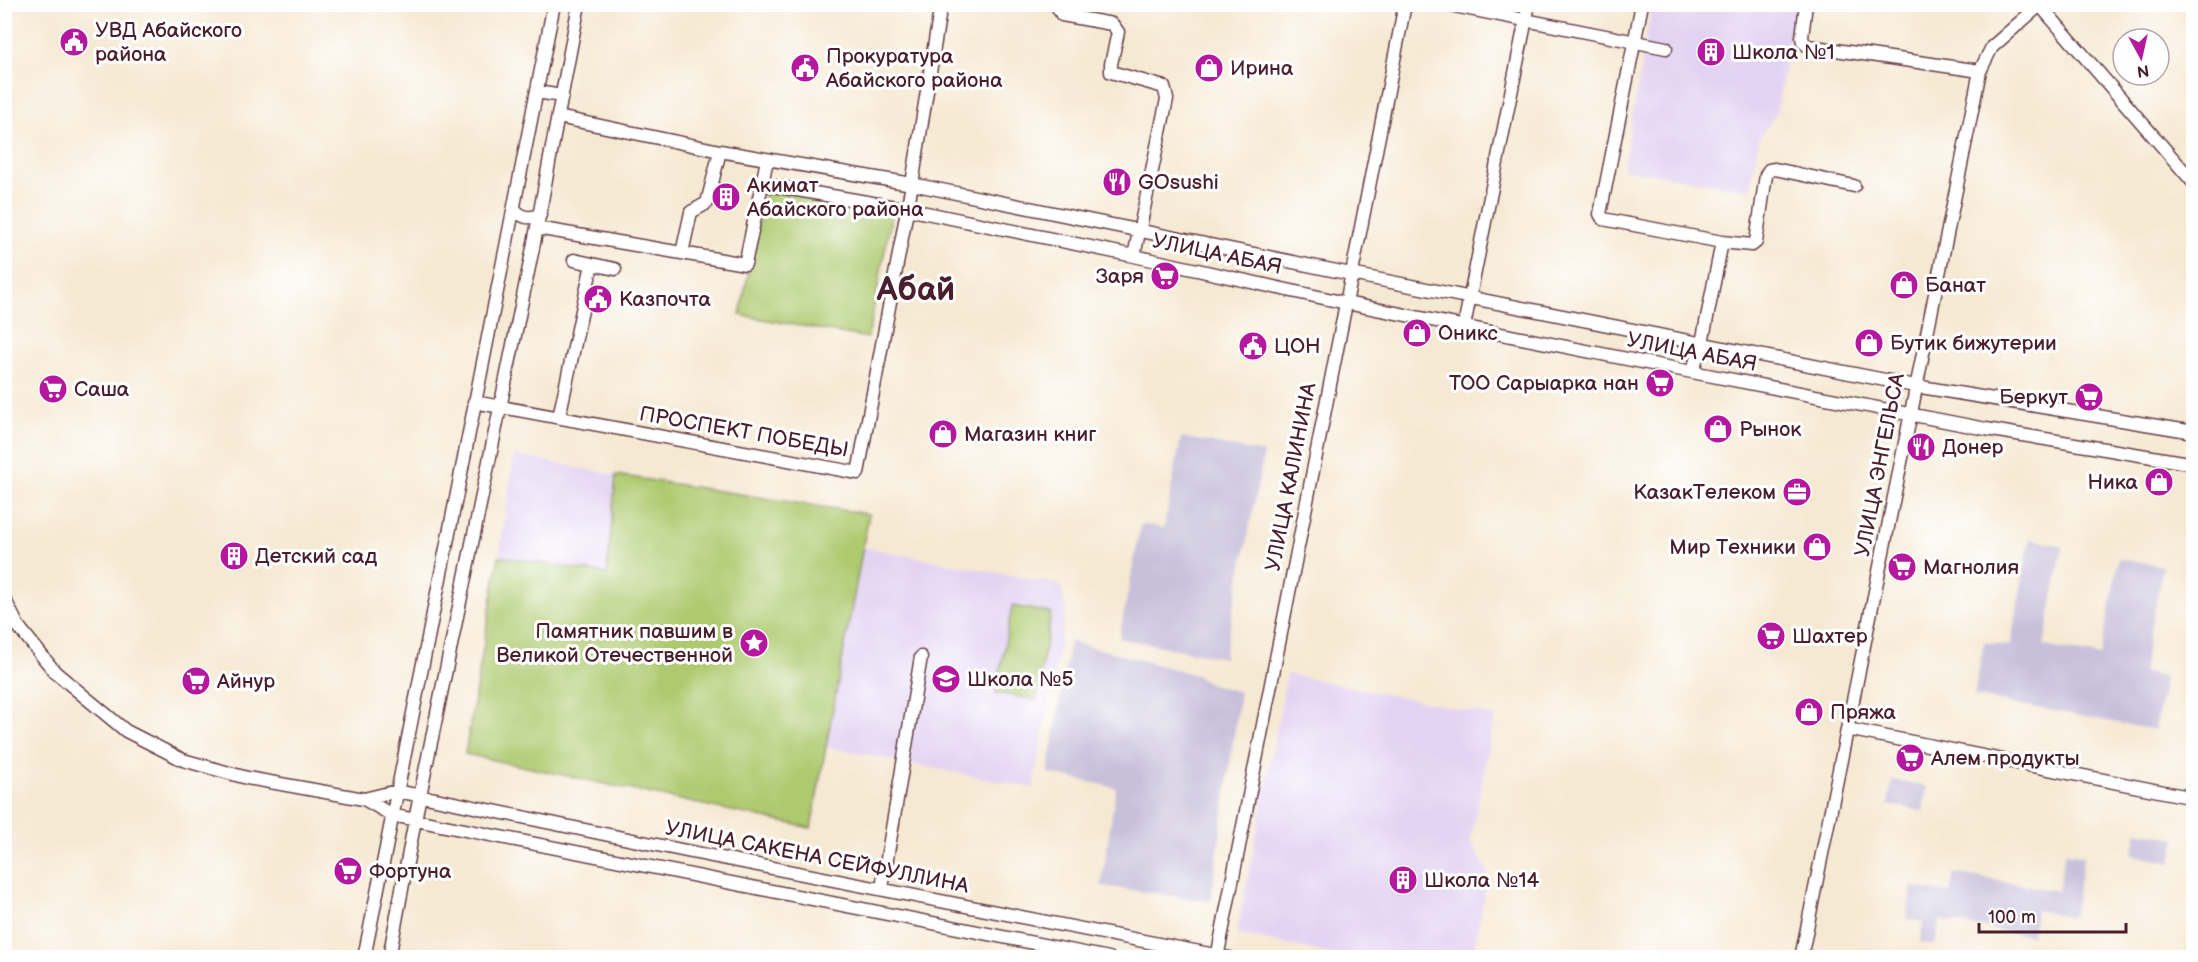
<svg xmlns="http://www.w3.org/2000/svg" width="2198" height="962" font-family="'Balsamiq Sans',sans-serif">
  <rect width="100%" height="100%" fill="#fff"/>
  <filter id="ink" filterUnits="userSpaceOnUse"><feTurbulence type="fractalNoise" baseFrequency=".0167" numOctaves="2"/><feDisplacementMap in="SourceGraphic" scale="12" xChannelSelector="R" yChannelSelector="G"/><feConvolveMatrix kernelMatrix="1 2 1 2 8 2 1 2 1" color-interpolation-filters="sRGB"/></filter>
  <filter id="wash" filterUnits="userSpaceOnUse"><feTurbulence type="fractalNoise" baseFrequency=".008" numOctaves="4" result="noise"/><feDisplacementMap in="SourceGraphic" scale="24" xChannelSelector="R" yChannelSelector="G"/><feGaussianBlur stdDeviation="1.35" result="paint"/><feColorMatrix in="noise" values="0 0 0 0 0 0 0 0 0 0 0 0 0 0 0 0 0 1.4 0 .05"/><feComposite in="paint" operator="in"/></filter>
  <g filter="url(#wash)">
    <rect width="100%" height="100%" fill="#f6e9d3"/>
    <path fill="#e3d3f2" d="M1652,5H1796L1776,114L1759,138L1750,190L1623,169Z
      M514,455L616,475L607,574L499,556Z
      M863,547L1061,585L1066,610L1033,788L827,747Z
      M1287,674L1495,716L1470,842L1489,873L1472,957H1347L1237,934Z"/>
    <path fill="#c6c0da" d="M1181,437L1264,453L1224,658L1119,638L1141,524L1164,528Z
      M2030,539L2063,546L2044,646L2100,656L2119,558L2163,566L2142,672L2165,677L2155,730L1974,696L1984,642L2010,646Z
      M1070,641L1196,675L1211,684L1240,692L1211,901L1101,886L1116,788L1048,773Z
      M1892,780L1927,787L1923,811L1888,805Z
      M2137,831L2176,838L2171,863L2132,855Z
      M2065,852L2084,856L2073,917L2036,910L2032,936L1940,920L1935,945L1920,942L1923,922L1906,919L1912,887L1950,893L1954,873L2058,891Z"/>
    <path fill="#aeca70" stroke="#7c744e" stroke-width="1.5" d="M765,189L892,214L868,338L740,315Z
      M616,475L869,514L811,828L465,754L499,556L607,574Z
      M1012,606L1051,613L1036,700L996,693Z"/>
  </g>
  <g filter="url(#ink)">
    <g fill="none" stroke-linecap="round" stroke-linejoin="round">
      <g stroke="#643d44" stroke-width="15">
        <path id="minor" d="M1056,4L1062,15L1112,24L1118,32L1111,64V72L1164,87L1167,99L1134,256
          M1444,4L1666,48
          M1642,4L1600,214L1603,219L1722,242L1702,343L1692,372
          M1806,4L1802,37L1803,42L1808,46L1980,71
          M2039,4L2194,183
          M537,92L562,96
          M558,117L720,151
          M762,184L907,209L1134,256L1346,303L1692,372L1986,429L2194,464
          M515,210C523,218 529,219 540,215
          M537,228L745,264L767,160
          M1722,242L1752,245L1756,242L1766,175L1769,170L1775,169L1854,186
          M682,253L691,212L707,203L720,151L912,184L1351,274L1915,386L2194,432
          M574,260L592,264
          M1464,326L1529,4
          M474,402L858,473L912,184L941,4
          M559,417L592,264L615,269
          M4,598L18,626L55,672L126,731L183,760L247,778L364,799L392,815L440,825L1109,958
          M1847,729L2194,798
          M364,799L397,791L686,851L1230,958
          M882,888L921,657
          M364,958C426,639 493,323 554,4
          M389,958L415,820L534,243L579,4
          M1217,958L1405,4
          M1801,958L1980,71L1992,47L2041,4"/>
      </g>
      <use href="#minor" stroke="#fff" stroke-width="12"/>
    </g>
  </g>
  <defs>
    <g id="civic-disc" transform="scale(1.5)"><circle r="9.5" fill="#b5179e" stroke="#fff"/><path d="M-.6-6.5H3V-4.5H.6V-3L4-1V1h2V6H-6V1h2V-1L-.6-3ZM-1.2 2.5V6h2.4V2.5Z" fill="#fff"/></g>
    <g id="building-disc" transform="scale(1.5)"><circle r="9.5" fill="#b5179e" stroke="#fff"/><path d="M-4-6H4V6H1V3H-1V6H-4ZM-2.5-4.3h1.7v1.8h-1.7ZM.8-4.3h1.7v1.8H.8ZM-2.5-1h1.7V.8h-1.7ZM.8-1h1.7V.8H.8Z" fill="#fff"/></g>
    <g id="shop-disc" transform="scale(1.5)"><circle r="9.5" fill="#b5179e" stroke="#fff"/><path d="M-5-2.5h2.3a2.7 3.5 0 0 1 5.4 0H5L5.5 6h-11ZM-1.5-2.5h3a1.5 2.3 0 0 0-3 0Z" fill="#fff"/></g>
    <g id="restaurant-disc" transform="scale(1.5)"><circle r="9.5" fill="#b5179e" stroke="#fff"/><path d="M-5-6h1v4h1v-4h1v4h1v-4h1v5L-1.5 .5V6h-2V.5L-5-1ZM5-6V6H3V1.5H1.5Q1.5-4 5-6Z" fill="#fff"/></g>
    <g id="supermarket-disc" transform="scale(1.5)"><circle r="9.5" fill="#b5179e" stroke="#fff"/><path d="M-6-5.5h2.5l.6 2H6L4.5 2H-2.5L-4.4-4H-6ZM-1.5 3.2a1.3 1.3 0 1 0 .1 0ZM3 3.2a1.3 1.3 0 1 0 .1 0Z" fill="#fff"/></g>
    <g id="office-disc" transform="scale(1.5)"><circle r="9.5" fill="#b5179e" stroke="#fff"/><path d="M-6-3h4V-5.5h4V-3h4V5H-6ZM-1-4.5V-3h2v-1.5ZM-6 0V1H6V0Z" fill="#fff"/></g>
    <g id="sight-disc" transform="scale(1.5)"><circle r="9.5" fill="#b5179e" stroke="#fff"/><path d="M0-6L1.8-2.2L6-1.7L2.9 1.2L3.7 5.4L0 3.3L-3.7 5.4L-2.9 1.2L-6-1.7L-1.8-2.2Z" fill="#fff"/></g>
    <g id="school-disc" transform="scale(1.5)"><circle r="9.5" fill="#b5179e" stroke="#fff"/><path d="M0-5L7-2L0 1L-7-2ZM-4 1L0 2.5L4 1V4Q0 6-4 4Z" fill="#fff"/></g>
  </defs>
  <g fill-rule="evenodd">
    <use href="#civic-disc" x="74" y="42"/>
    <use href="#building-disc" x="1711" y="52"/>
    <use href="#civic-disc" x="805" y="68"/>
    <use href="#shop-disc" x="1209" y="68"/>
    <use href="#restaurant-disc" x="1117" y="182"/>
    <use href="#building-disc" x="726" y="197"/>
    <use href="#supermarket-disc" x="1165" y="276"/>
    <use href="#shop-disc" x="1904" y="285"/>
    <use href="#civic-disc" x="598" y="299"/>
    <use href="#shop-disc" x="1417" y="333"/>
    <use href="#shop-disc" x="1869" y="343"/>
    <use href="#civic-disc" x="1253" y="346"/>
    <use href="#supermarket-disc" x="1660" y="383"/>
    <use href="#supermarket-disc" x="53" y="389"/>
    <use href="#supermarket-disc" x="2089" y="397"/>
    <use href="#shop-disc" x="1718" y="429"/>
    <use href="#shop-disc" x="943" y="434"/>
    <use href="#restaurant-disc" x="1921" y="447"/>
    <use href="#shop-disc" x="2159" y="482"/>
    <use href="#office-disc" x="1797" y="492"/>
    <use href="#shop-disc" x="1817" y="547"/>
    <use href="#building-disc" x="234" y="556"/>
    <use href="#supermarket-disc" x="1902" y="567"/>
    <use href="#supermarket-disc" x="1771" y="636"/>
    <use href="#sight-disc" x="754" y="643"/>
    <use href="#school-disc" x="946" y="679"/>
    <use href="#supermarket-disc" x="196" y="681"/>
    <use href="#shop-disc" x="1809" y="712"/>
    <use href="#supermarket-disc" x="1910" y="758"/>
    <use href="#supermarket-disc" x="348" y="871"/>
    <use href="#building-disc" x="1403" y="880"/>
  </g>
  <g text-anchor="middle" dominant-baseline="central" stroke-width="6" stroke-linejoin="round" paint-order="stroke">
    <g font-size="21" fill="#4a1f2b" stroke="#fff" text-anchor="start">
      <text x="95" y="30">УВД Абайского<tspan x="95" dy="24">района</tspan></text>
      <text x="1732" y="52">Школа №1</text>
      <text x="826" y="56">Прокуратура<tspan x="826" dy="24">Абайского района</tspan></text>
      <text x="1230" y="68">Ирина</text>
      <text x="1138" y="182">GOsushi</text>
      <text x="747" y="185">Акимат<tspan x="747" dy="24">Абайского района</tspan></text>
      <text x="1144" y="276" text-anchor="end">Заря</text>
      <text x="1925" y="285">Банат</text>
      <text x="619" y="299">Казпочта</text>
      <text x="1438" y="333">Оникс</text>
      <text x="1890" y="343">Бутик бижутерии</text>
      <text x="1274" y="346">ЦОН</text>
      <text x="1639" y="383" text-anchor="end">ТОО Сарыарка нан</text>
      <text x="74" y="389">Саша</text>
      <text x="2068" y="397" text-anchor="end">Беркут</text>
      <text x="1739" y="429">Рынок</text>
      <text x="964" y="434">Магазин книг</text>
      <text x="1942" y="447">Донер</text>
      <text x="2138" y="482" text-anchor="end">Ника</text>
      <text x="1776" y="492" text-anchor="end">КазакТелеком</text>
      <text x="1796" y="547" text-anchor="end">Мир Техники</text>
      <text x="255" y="556">Детский сад</text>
      <text x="1923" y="567">Магнолия</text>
      <text x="733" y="631" text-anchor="end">Памятник павшим в<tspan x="733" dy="24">Великой Отечественной</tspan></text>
      <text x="1792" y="636">Шахтер</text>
      <text x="967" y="679">Школа №5</text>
      <text x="217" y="681">Айнур</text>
      <text x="1830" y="712">Пряжа</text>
      <text x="1931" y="758">Алем продукты</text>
      <text x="369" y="871">Фортуна</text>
      <text x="1424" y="880">Школа №14</text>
    </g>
    <g font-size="21" fill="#4a1f2b" stroke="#fff">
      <text transform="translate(1217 254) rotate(12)">УЛИЦА АБАЯ</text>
      <text transform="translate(1692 352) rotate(11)">УЛИЦА АБАЯ</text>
      <text transform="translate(744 432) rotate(10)">ПРОСПЕКТ ПОБЕДЫ</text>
      <text transform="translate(1880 465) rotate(-79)">УЛИЦА ЭНГЕЛЬСА</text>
      <text transform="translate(1291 477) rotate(-79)">УЛИЦА КАЛИНИНА</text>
      <text transform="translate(817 857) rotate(11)">УЛИЦА САКЕНА СЕЙФУЛЛИНА</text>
    </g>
    <g font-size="33" font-weight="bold" fill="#4a1f2b" stroke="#fff">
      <text x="916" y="290">Абай</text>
    </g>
  </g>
  <rect width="2198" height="962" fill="none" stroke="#fff" stroke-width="24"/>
  <g transform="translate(2141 57) rotate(172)"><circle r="28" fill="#ffffff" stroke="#b7a5aa" stroke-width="1.5"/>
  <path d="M0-4.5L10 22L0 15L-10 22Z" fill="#b5179e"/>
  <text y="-9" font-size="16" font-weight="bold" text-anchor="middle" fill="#4a1f2b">N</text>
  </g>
  <path d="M1979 923v9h147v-9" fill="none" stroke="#4a1f2b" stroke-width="3"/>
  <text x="1988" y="923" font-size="18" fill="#4a1f2b" stroke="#ffffff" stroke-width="4.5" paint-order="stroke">100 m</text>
</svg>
